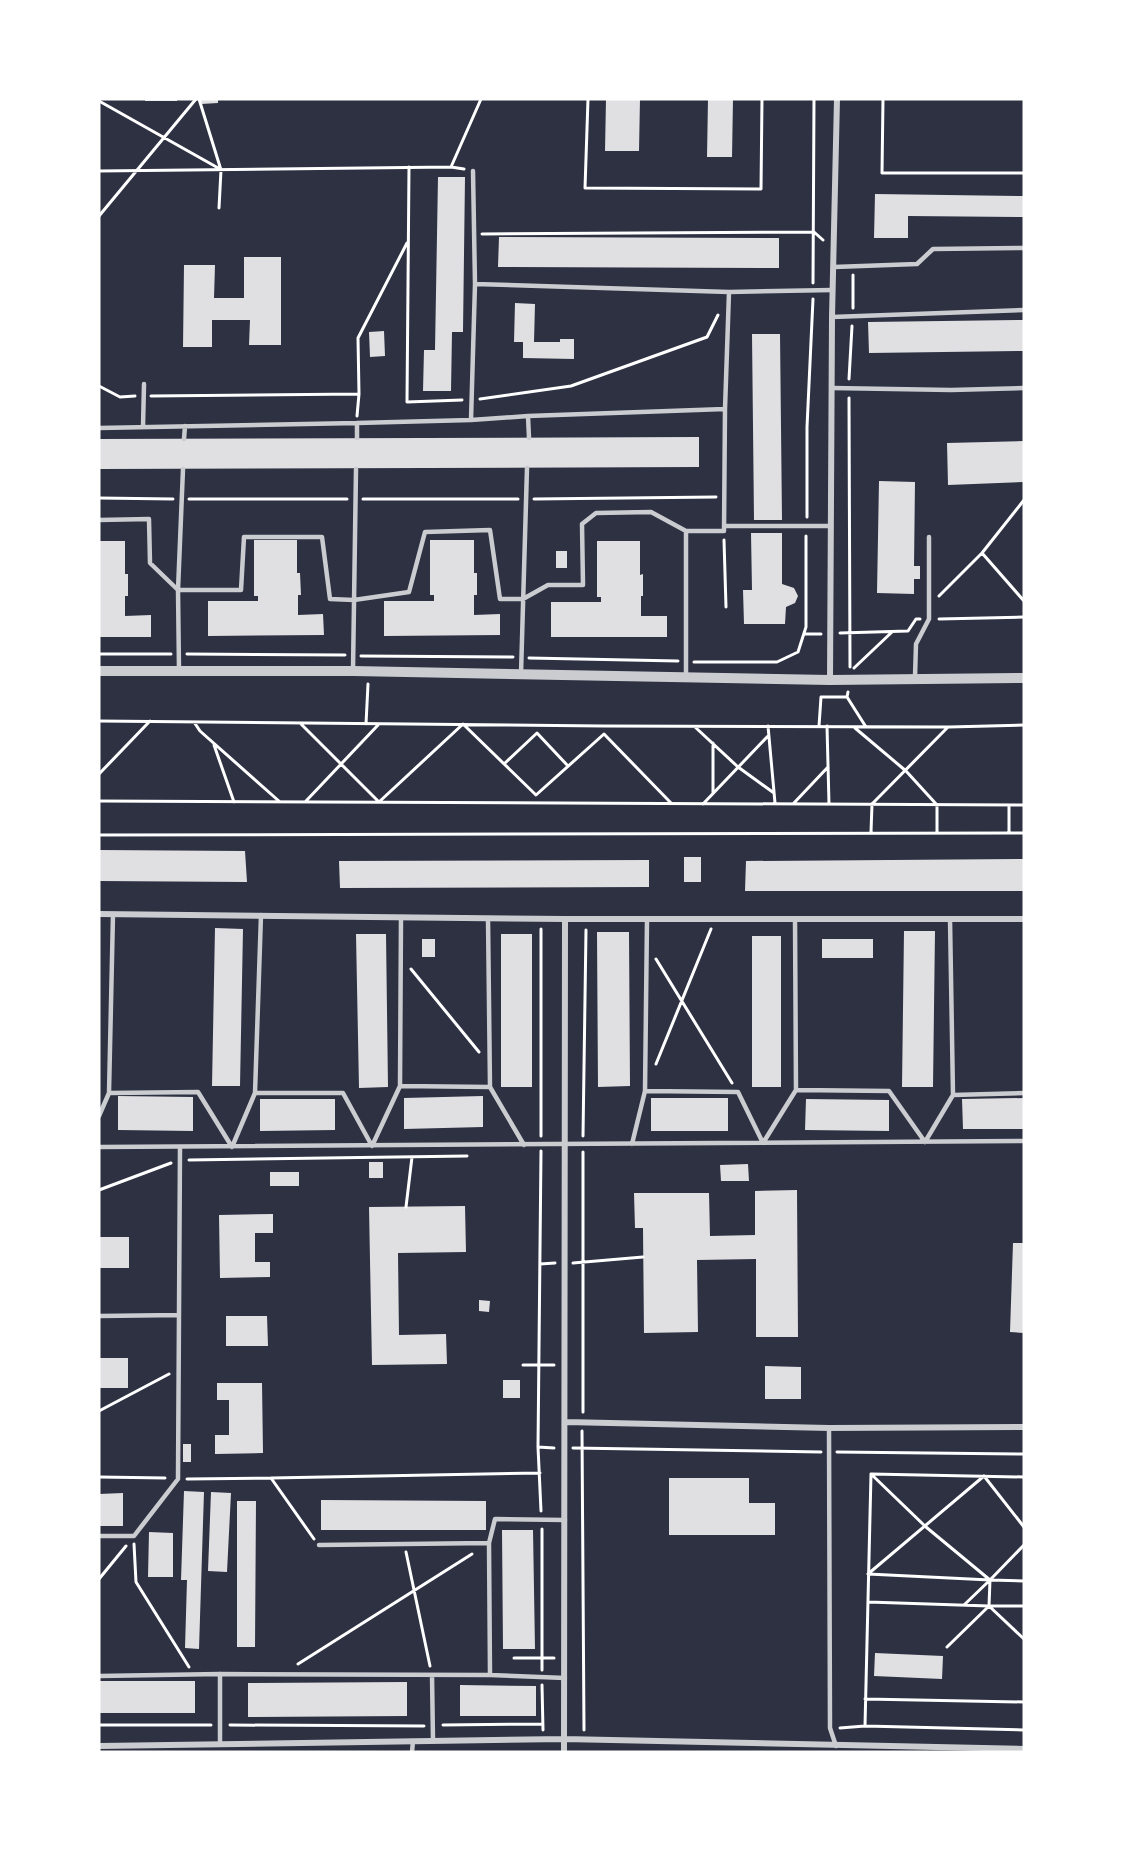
<svg xmlns="http://www.w3.org/2000/svg" width="1123" height="1851" font-family="'IBM Plex Sans',sans-serif">
  <rect width="100%" height="100%" fill="#2d3142"/>
  <path fill="#e0e0e3" d="M145,99H177V101H145Z
    M201,99H218V103L201,104Z
    M606,99H640L639,151H605Z
    M708,99H733L732,157H707Z
    M438,177H465L463,332H452L451,391H423L424,350H435Z
    M875,194L1024,196V217L908,216V238H874Z
    M499,237L779,238V268L498,267Z
    M244,257H281V345H249L250,320H212V347H183L184,265H215L214,298H244Z
    M515,303L535,304L534,342H560V339H574V359L523,358V342H514Z
    M1024,320V351L869,353L868,322Z
    M384,331L385,356L370,357L369,332Z
    M752,334H780L782,520H754Z
    M699,437V467L99,469V439Z
    M1024,441V482L948,485L947,443Z
    M879,481L915,482L914,566H920V579H914V594L877,593Z
    M751,533H782V584L794,588L798,596L795,603L786,607L785,624H744L743,590H752Z
    M254,540H297V573H300L301,595H298V615L323,614L324,635L208,636V601H258V596H254Z
    M430,540H474V573H477V595H474V615L500,614V635L384,636V601H434V595H430Z
    M99,541H125V574H128V596H125V616L151,615V637H99Z
    M597,541H640V575L643,574V596H641V616H667V637H551V602H601V597H597Z
    M556,551H567V568H556Z
    M99,850L245,851L247,882L99,881Z
    M684,857H701V882H684Z
    M1024,859V891H745L746,861Z
    M649,860V887L340,888L339,861Z
    M215,928L243,929L240,1086H212Z
    M904,931H935L933,1087H902Z
    M597,932H629L630,1086L598,1087Z
    M356,934H386L388,1087L359,1088Z
    M501,934H532V1087H501Z
    M752,936H781V1087H752Z
    M422,939H435V957H422Z
    M822,939H873V958H822Z
    M118,1096L193,1097V1131L118,1130Z
    M483,1096V1127L404,1129V1098Z
    M651,1098H728V1131H651Z
    M1024,1098V1129H963L962,1099Z
    M260,1099H335V1130L260,1131Z
    M806,1099L889,1100V1131L805,1130Z
    M369,1162H383V1178H369Z
    M748,1164L749,1181H721L720,1165Z
    M270,1172H299V1186H270Z
    M797,1190L798,1337H756V1259L697,1260L698,1332L644,1333L643,1228H635L634,1193H709L710,1236L755,1235V1191Z
    M465,1206L466,1252L398,1253L399,1335L446,1334L447,1364L372,1365L369,1207Z
    M273,1214V1233H255V1262H270V1277L220,1278L219,1215Z
    M99,1237H129V1268H99Z
    M1013,1243H1024V1333L1010,1332Z
    M479,1300L490,1301L489,1312L479,1311Z
    M226,1316H267L268,1346H226Z
    M99,1358H128V1388H99Z
    M765,1366L801,1367V1399H765Z
    M503,1380H520V1398H503Z
    M217,1383H262L263,1453L215,1454V1435H229V1400H217Z
    M183,1444H191V1462H183Z
    M669,1478H749V1503H775V1535H669Z
    M184,1491L204,1492L199,1649L185,1648L187,1580H181Z
    M211,1492L231,1493L227,1572L208,1571Z
    M123,1493V1526H99V1494Z
    M321,1500L486,1501V1530H321Z
    M237,1501H256L255,1647H237Z
    M502,1530H533L535,1649H503Z
    M149,1532L173,1533V1577H148Z
    M875,1653L943,1656L942,1679L874,1676Z
    M99,1681H195V1713H99Z
    M407,1682V1716L248,1717V1683Z
    M460,1685L536,1686V1716H460Z"/>
  <g fill="none" stroke-linecap="round" stroke-linejoin="round">
    <path stroke="#fff" stroke-width="3" d="M199,99L221,170L219,208
      M588,99L585,188L761,189L762,99
      M883,99L882,173H1024
      M99,101L220,169
      M409,167L407,402L462,400
      M451,167L464,169
      M99,171L451,167L481,99
      M99,216L196,99
      M482,234L814,232L823,240
      M813,283L814,99
      M853,308V275
      M849,379L852,326
      M99,386L120,397L135,396
      M151,396L359,394
      M849,398L850,667
      M480,399L571,386L707,337L718,315
      M357,416L359,394L358,338L407,243
      M99,498L173,499
      M189,499H347
      M363,499H518
      M534,499L716,497
      M807,517V427L813,299
      M724,540L726,607
      M982,553L1024,500
      M939,596L982,553L1024,601
      M939,619L1024,617
      M840,633L908,631L916,619H920
      M804,634H821
      M99,654H171
      M187,654L345,655
      M361,656L513,657
      M529,658L678,661
      M694,662H777L798,652L806,627V536
      M854,668L892,632
      M848,692L847,697L866,727
      M99,721L603,726L949,727L1024,725
      M194,722L200,731L280,802
      M301,724L379,802L463,724L536,795L604,734L671,803
      M366,724L368,684
      M768,726L775,803
      M819,726L821,697H847
      M827,726L829,804
      M695,727L738,767L774,793
      M855,728L906,771L937,805V832
      M713,743V793
      M214,745L234,802
      M505,763L537,733L568,766
      M99,774L150,721
      M99,801L1024,805
      M306,801L379,724
      M703,804L768,736
      M793,804L828,767
      M1009,805V833
      M871,832L872,804L948,727
      M99,835L1024,833
      M541,929V1136
      M656,959L732,1083
      M411,969L479,1052
      M656,1064L711,929
      M583,1136L586,930
      M541,1151L538,1447L541,1511
      M189,1160L467,1156
      M99,1190L171,1163
      M406,1207L412,1157
      M573,1263L643,1257
      M540,1264L555,1263
      M523,1365H554
      M99,1411L169,1374
      M583,1412V1152
      M582,1431L584,1730
      M538,1447L554,1448
      M573,1448L821,1452
      M837,1452L1024,1454
      M871,1474L926,1527L990,1580L964,1605
      M99,1477L165,1478
      M1024,1477L871,1474L865,1726L1024,1730
      M271,1478L540,1473
      M187,1479L271,1478L314,1539
      M1024,1527L984,1476L868,1574L990,1580L1024,1545
      M542,1529V1670
      M134,1544L136,1582L189,1667
      M406,1552L430,1666
      M99,1579L126,1546
      M868,1602L989,1606L1024,1639
      M989,1606L990,1580L1024,1581
      M947,1647L989,1606H1024
      M514,1658H554
      M298,1664L472,1554
      M542,1685L543,1730
      M865,1699L1024,1702
      M99,1725H211
      M230,1725L424,1726
      M443,1725L543,1724
      M840,1728L865,1726"/>
    <path stroke="#caccd0" stroke-width="4.5" d="M473,171L475,284
      M834,267L917,264L933,249L1024,248
      M832,317L1024,310
      M832,388L951,390L1024,388
      M528,416L725,409L729,292
      M471,420L475,284L729,292L833,290
      M143,427L144,384
      M99,428L357,423
      M357,438V423L471,420L528,416L529,438
      M184,439L185,426
      M183,469L178,590H241L244,537H322L330,599L354,600L409,592L425,532L490,530L500,599H523L548,585H583L582,524L596,513L651,512L686,531H724L725,409
      M99,520L149,519L150,563L178,590L179,670
      M724,526H831
      M353,670L356,469
      M521,674L527,468
      M686,677V531
      M915,677L916,644L929,619V537
      M488,918L490,1087
      M795,919L796,1090
      M950,919L953,1095
      M400,1086L490,1087L524,1145
      M645,1091L647,919
      M109,1093L198,1092L232,1147L255,1093L261,915
      M255,1093H343L372,1146
      M99,1116L109,1093L113,914
      M632,1144L645,1091L738,1092L763,1143L796,1090L889,1091L925,1142L953,1095L1024,1093
      M372,1146L400,1086L401,917
      M99,1147L1024,1141
      M99,1316L179,1315
      M829,1428L830,1728L836,1746
      M99,1536H134L178,1479L180,1147
      M489,1543L490,1675L565,1678
      M319,1545L489,1543L495,1519L565,1520
      M220,1674V1744
      M432,1675L433,1741
      M99,1676L220,1674L490,1675
      M412,1752L413,1741"/>
    <path stroke="#caccd0" stroke-width="6" d="M830,680L832,317L837,99
      M99,914L565,919H1024
      M566,1422L829,1428L1024,1427
      M99,1746L564,1739L1024,1749
      M564,1752L565,919"/>
    <path stroke="#caccd0" stroke-width="10" d="M99,671H353L830,680L1024,678"/>
  </g>
  <rect width="1123" height="1851" fill="none" stroke="#ffffff" stroke-width="201"/>
</svg>
